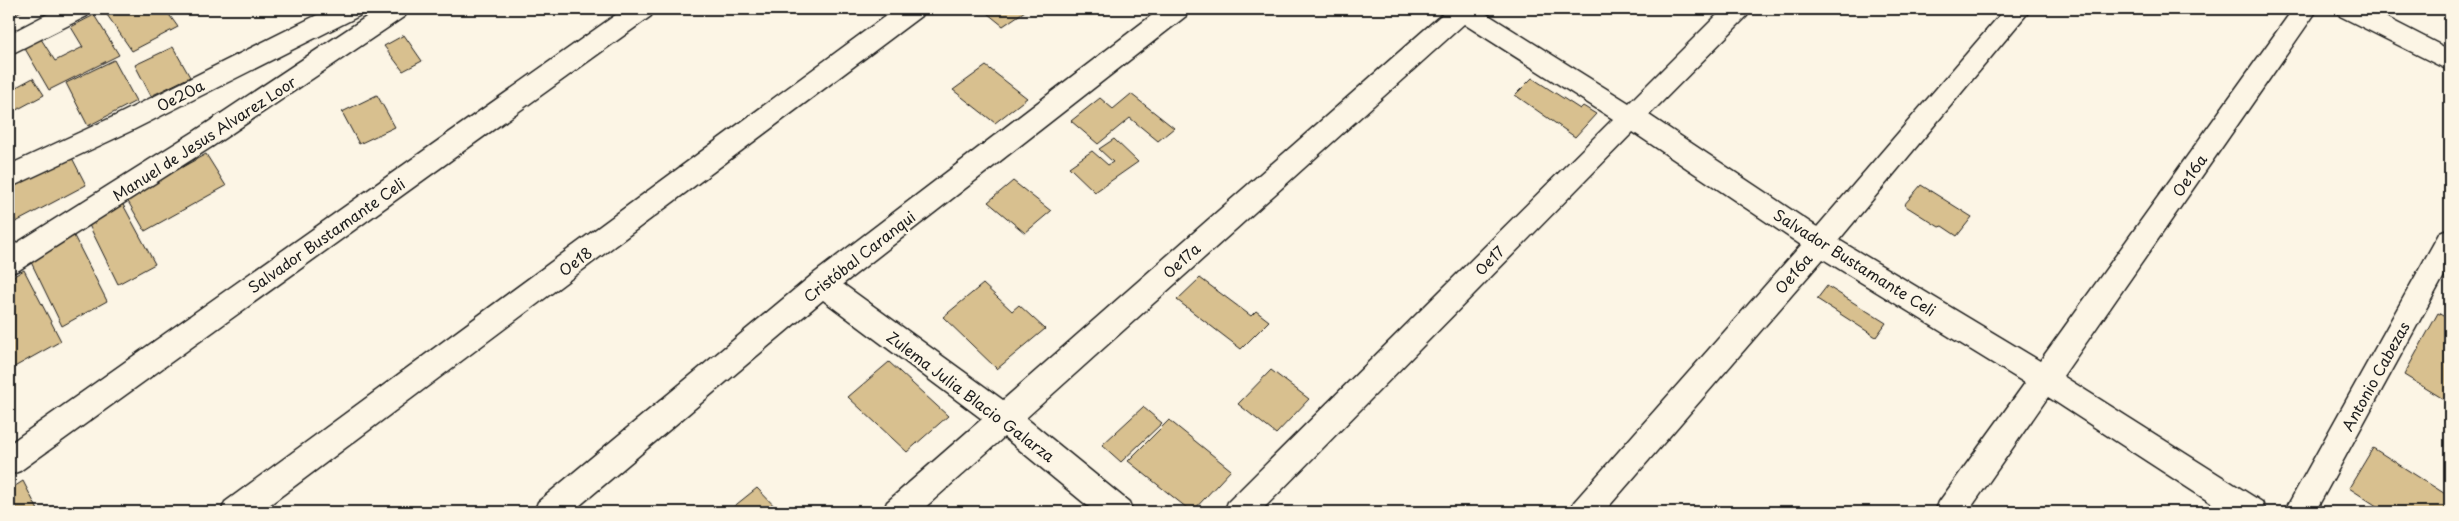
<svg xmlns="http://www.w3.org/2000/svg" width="2459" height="521" font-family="'Playpen Sans',sans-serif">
  <rect width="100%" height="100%" fill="#fcf5e5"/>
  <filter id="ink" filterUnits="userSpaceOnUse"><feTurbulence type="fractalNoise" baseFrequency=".02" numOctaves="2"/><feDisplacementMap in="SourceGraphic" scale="10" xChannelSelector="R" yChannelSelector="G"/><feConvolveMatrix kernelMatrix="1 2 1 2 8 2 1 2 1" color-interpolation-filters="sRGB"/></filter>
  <g filter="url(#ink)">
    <path fill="#d8c08f" stroke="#1c1c1c" d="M9,9H25L9,17Z
      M103,9H165L178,27L132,51Z
      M982,9H1028L1003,26Z
      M94,15L119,55L49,90L24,47L41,39L55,61L83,47L71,27Z
      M404,35L422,61L403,71L384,46Z
      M173,47L190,77L151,96L135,65Z
      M114,60L136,101L88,126L66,83Z
      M986,66L1027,98L995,123L953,90Z
      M33,78L44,95L9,114V91Z
      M1532,78L1580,109L1583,106L1596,114L1575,137L1515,95Z
      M1131,94L1174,128L1158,141L1130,118L1098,144L1071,121L1100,98L1113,109Z
      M377,95L395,127L359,144L342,112Z
      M1114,139L1138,162L1095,192L1069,167L1092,151L1108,165L1113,162L1099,149Z
      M69,152L86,185L16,222L9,207V183Z
      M206,154L226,186L145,231L126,198Z
      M1013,181L1051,211L1025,233L988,202Z
      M1921,185L1972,217L1957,236L1942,226L1939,227L1904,205Z
      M121,201L155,264L118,284L86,219Z
      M74,236L107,301L62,326L30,260Z
      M24,270L61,341L9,370V279Z
      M1200,278L1251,316L1256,311L1269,321L1241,349L1177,300Z
      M983,284L1012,311L1019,305L1045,329L997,369L943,317Z
      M1827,286L1886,323L1876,337L1817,299Z
      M2438,313L2450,320V403L2404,375Z
      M889,362L948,416L907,452L848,397Z
      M1271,370L1309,399L1276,434L1238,404Z
      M1143,407L1162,423L1121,462L1102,445Z
      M1169,420L1231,470L1192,512L1128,461Z
      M2373,448L2450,497V512H2386L2349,488Z
      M23,481L39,512H9V490Z
      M757,488L780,512H727Z"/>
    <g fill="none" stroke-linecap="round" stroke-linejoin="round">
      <g stroke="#1c1c1c" stroke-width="3">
        <path id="minor" d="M329,9H362L359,16L133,130L9,188V165L115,116Z
          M378,9H408L405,16L213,146L19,270L9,274V248L195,131Z
          M624,9H654L651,16L20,471L9,475V444Z
          M895,9H924L921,16L260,512H221L225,502Z
          M1160,9H1189L1186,16L843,284L1003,400L1448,9H1479L1629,103L1723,9H1750L1747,16L1649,115L1817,227L2005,9H2031L1839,240L2040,361L2293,9H2318L2063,376L2262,502L2266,512H2225L2048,397L1968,512H1935L1939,502L2025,383L1823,259L1604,512H1570L1574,502L1801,245L1633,132L1260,512H1224L1228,502L1613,119L1464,24L1026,418L1129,502L1133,512H1095L1004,437L920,512H883L887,502L982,419L823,300L572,512H534L538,502L812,275Z
          M2337,9H2370L2450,50V71L2340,16Z
          M2450,228V265L2315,512H2284L2440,232Z"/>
      </g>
      <g stroke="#1c1c1c" stroke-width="3">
        <path id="tertiary" d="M57,9H90L87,16L9,55V34Z"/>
      </g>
      <use href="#minor" fill="#fcf5e5" fill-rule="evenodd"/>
      <use href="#tertiary" fill="#fcf5e5" fill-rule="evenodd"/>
    </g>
  </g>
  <g text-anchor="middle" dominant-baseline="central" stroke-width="5" stroke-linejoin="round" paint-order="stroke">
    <g font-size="15" fill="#1c1c1c" stroke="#fcf5e5">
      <text transform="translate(180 95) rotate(-27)">Oe20a</text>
      <text transform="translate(204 138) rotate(-33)">Manuel de Jesus Alvarez Loor</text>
      <text transform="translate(2189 175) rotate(-55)">Oe16a</text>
      <text transform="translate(326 235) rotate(-35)">Salvador Bustamante Celi</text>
      <text transform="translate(859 256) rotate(-38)">Cristóbal Caranqui</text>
      <text transform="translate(1181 260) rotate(-42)">Oe17a</text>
      <text transform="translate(1489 260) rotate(-45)">Oe17</text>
      <text transform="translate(575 261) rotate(-37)">Oe18</text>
      <text transform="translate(1855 262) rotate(32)">Salvador Bustamante Celi</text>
      <text transform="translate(1793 273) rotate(-49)">Oe16a</text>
      <text transform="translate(2375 376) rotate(-61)">Antonio Cabezas</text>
      <text transform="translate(971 396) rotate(37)">Zulema Julia Blacio Galarza</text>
    </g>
  </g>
  <rect width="2459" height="521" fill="none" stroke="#fcf5e5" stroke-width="30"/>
  <rect x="15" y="15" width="2429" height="491" fill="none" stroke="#1c1c1c" stroke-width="2" filter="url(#ink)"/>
</svg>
